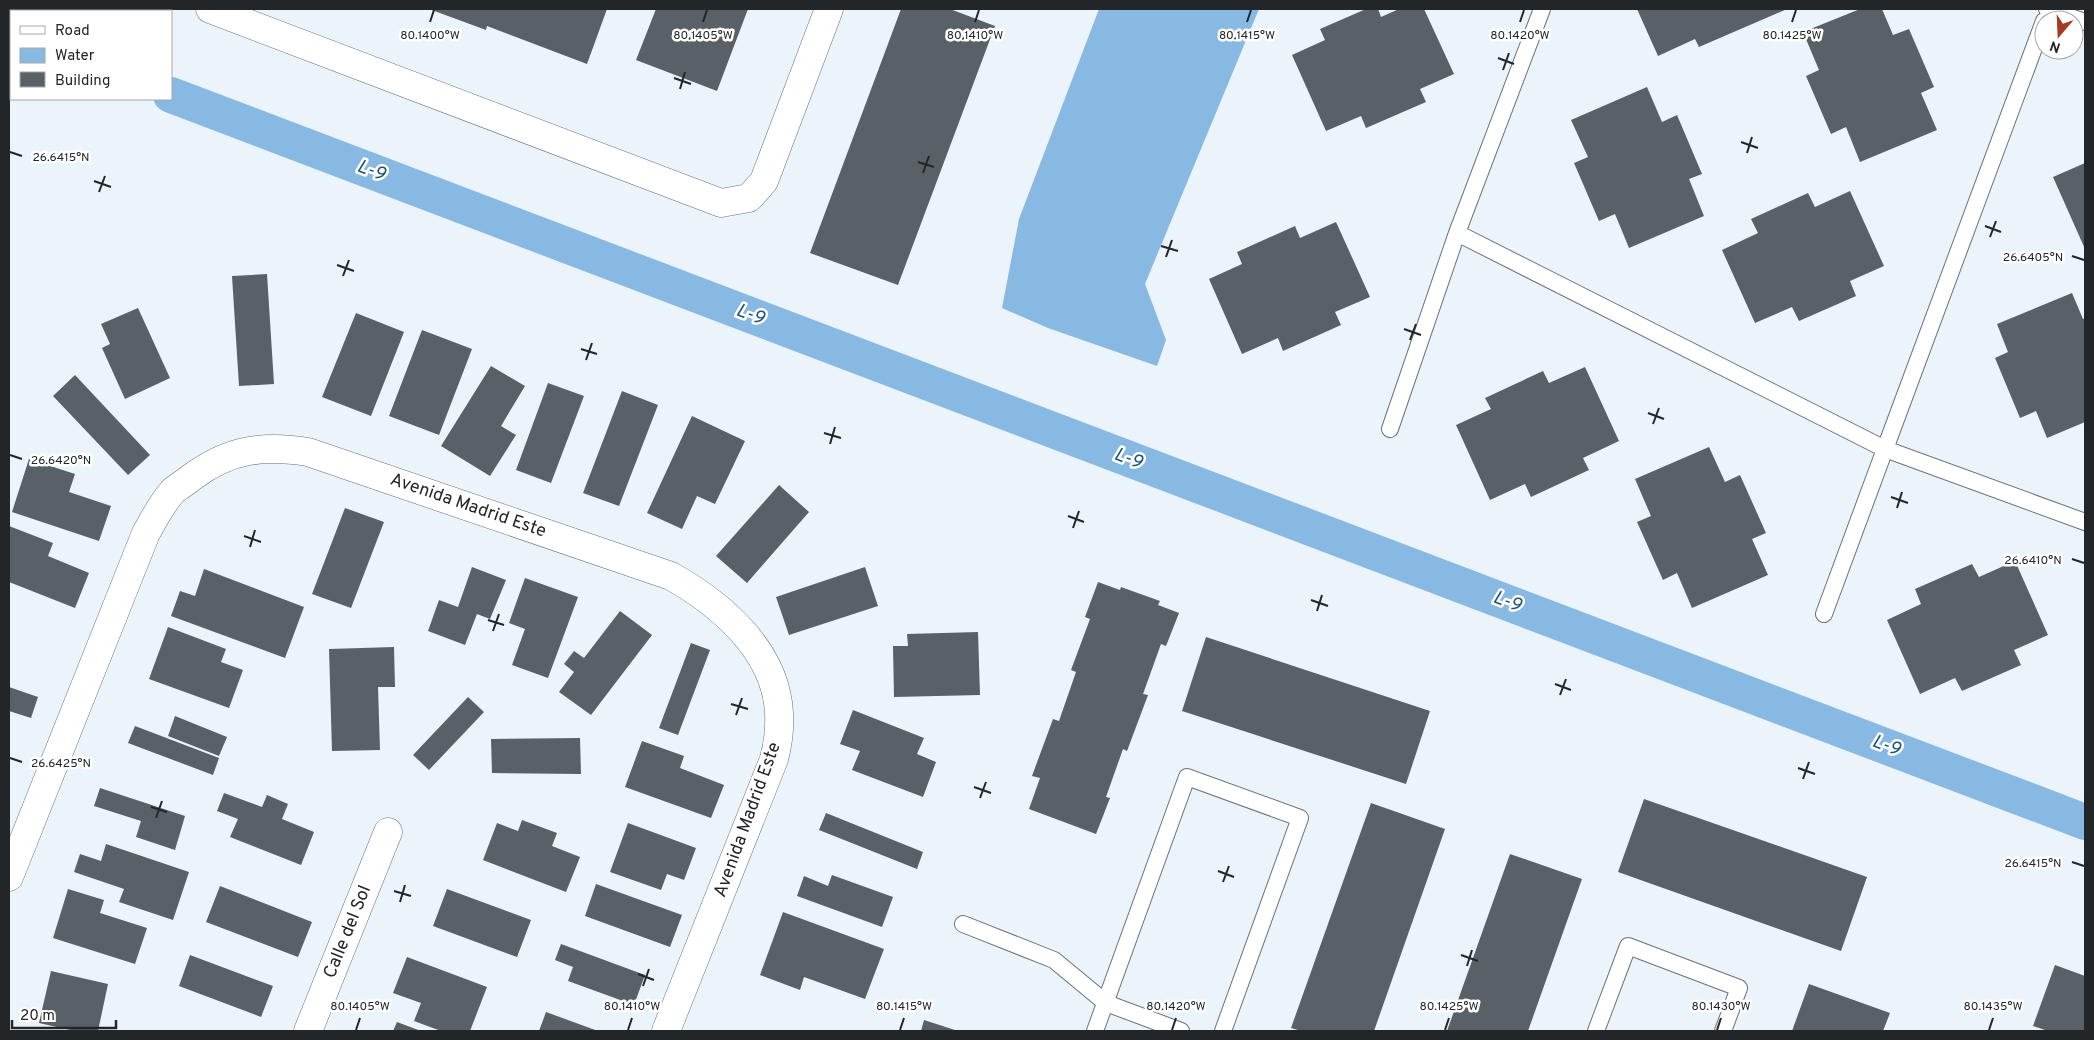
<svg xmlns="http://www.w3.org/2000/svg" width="2094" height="1040" font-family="Overpass,sans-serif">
  <rect width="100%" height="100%" fill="#ebf3fb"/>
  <path fill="#87b9e3" d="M1099,9H1259L1145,284L1166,340L1157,366L1048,328L1002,308L1019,219Z"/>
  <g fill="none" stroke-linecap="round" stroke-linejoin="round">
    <path stroke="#87b9e3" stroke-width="36" d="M9,34L11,35
      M171,95L2085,822"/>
  </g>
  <path fill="#596167" d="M429,9H607L587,64L487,26L486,30Z
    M656,9H748L717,91L636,60Z
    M901,9H950L995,26L898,285L810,253Z
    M1366,9H1378L1381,17L1399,9H1424L1454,74L1420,89L1426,102L1366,128L1361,116L1326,131L1292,55L1325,40L1320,29Z
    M1637,9H1787L1699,47L1695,39L1658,56Z
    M1860,9H1882L1893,35L1909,29L1934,87L1921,93L1937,130L1860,162L1846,127L1831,134L1806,76L1819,70L1803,32Z
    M1647,87L1662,122L1677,115L1702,174L1689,179L1704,216L1629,248L1615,214L1599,221L1574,163L1588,157L1571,120Z
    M2085,163V249L2053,177Z
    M1850,191L1884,266L1850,281L1856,296L1799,321L1792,307L1755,323L1722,250L1758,233L1751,219L1808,193L1815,207Z
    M1336,222L1370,297L1335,312L1341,325L1283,351L1278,338L1242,354L1209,279L1242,264L1237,252L1295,226L1300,238Z
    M267,274L274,384L239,386L232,276Z
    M2072,293L2083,319L2085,318V422L2047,438L2036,411L2020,418L1995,358L2008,352L1997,324Z
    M138,308L170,378L125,399L102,348L110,344L101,324Z
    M356,313L404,332L371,416L322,397Z
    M422,330L472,349L439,435L389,416Z
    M491,366L525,386L501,426L516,435L490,476L441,446Z
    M1585,367L1619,441L1583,458L1589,470L1531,497L1525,484L1490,500L1456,425L1491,409L1485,398L1543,371L1549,383Z
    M75,375L150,455L128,475L53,396Z
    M548,383L584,396L551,483L516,470Z
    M622,391L658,405L619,506L583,493Z
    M692,416L745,441L715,504L697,496L682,529L647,513Z
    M1709,447L1725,482L1740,475L1766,533L1752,539L1768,575L1692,608L1677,573L1663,580L1637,522L1651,516L1635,479Z
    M29,459L75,474L69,492L111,506L99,541L12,512Z
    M779,485L809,512L747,583L716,556Z
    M345,508L384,522L351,608L312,594Z
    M9,526L53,543L48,556L89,573L75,608L9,582Z
    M2015,561L2048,635L2014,650L2021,665L1962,691L1955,678L1920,694L1887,620L1921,604L1915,589L1972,564L1979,577Z
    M472,567L506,580L490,619L477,614L465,645L428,631L439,600L458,607Z
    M865,567L878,606L789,635L776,597Z
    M204,569L304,607L285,658L171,616L180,591L195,596Z
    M525,578L578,597L548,678L512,665L525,629L509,623Z
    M1098,582L1120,590L1121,587L1160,601L1158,605L1179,613L1166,646L1161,644L1143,694L1148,695L1127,751L1123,749L1106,797L1110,798L1096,834L1029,809L1040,778L1032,776L1053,719L1059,721L1076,672L1071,670L1090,619L1085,617Z
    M620,611L652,635L591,715L559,692L574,672L564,664L574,651L584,658Z
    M168,627L226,649L221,662L243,670L229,708L149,679Z
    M978,632L980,695L894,697L893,646H908L907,634Z
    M1206,637L1430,711L1406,784L1182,711Z
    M691,643L710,650L678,735L659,728Z
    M394,647L395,687H378L380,750L332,751L329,649Z
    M9,687L38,697L31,718L9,711Z
    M468,697L484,712L429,770L413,755Z
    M853,710L924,738L917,754L936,762L923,797L852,770L860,751L840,744Z
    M175,716L227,737L219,756L168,736Z
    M135,726L219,758L213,775L128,743Z
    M580,738L581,774L492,773L491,739Z
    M642,741L684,756L680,768L724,785L711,818L625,787Z
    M100,788L185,816L175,850L136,837L141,821L94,806Z
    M224,793L262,807L267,795L288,804L282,819L314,832L301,865L230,837L238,819L217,811Z
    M1644,799L1867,877L1841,951L1618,872Z
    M1371,803L1445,829L1374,1031H1301L1291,1028Z
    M826,813L923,852L917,869L819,830Z
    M522,820L557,833L552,846L580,857L566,892L483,860L497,823L518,831Z
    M628,823L696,848L684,880L667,874L661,890L610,872Z
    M106,844L189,872L173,920L119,902L124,889L74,872L80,854L101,861Z
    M1510,854L1582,879L1528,1031H1447Z
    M832,875L893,897L882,927L797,896L804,876L828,886Z
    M596,884L682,915L670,947L585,916Z
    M220,886L312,922L298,957L206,922Z
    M68,889L104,900L100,913L147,928L135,964L53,938Z
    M447,889L531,920L517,957L433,926Z
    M783,912L884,949L865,999L804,977L800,990L760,975Z
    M561,944L645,975L634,1005L568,981L573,967L555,960Z
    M190,955L273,986L261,1017L179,986Z
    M407,957L487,987L470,1031H441L414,1021L421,1003L393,993Z
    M2055,965L2085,976V1031H2048L2033,1026Z
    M51,971L108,984L98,1031H75L39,1023Z
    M1809,984L1890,1013L1883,1031H1792Z
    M546,1012L598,1031H539Z
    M924,1020L958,1031H921Z
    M397,1022L421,1031H393Z"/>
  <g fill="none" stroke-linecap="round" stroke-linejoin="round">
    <g stroke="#6b7379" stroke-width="18">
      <path id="service" d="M2047,9L2085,22
        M1457,233L1885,449L2044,21
        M1390,429L1457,233L1542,9
        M1824,614L1885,449L2085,522
        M963,924L1054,960L1106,1003L1181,1031
        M1095,1031L1187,777L1300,818L1223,1031
        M1596,1031L1628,946L1739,988L1723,1031"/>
    </g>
    <g stroke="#6b7379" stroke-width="29">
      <path id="minor" d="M210,9L721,203L749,198L764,181L829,9
        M9,877L146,533C154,519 162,503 173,491C179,486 186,482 192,477C230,449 262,445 308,452L671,576C722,605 776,651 779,713C780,729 778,744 774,759L666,1031
        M308,1031L388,832"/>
    </g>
    <use href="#service" stroke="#fff" stroke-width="16"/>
    <use href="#minor" stroke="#fff" stroke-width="28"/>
  </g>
  <path fill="none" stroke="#232629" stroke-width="2" d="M430,22L434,10M703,22L707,10M975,22L979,10M1247,22L1251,10M1520,22L1524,10M1792,22L1796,10M1498,58L1514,64M1503,70L1509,53M674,78L691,84M680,89L685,72M1741,142L1758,148M10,152L22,156M1747,153L1752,137M918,162L934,167M923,173L929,156M94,181L111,187M99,192L105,176M1985,226L2001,232M1990,237L1996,221M1161,246L1178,251M2072,256L2084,260M1166,257L1172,240M337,265L354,271M343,276L349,260M1404,329L1421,335M1410,340L1416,324M581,349L597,354M586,360L592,343M1648,413L1664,419M1653,424L1659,408M824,433L841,438M830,444L835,427M10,455L22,459M1891,497L1908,503M1897,508L1902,492M1068,516L1084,522M1073,528L1079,511M244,536L261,542M250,547L255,530M2072,559L2084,563M1311,600L1328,606M1317,611L1322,595M488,620L504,625M493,631L499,614M1555,684L1571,690M1560,695L1566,679M731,704L748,709M736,715L742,698M10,758L22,762M1798,768L1815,774M1803,779L1809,762M974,787L991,793M980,798L986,782M151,807L167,812M156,818L162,801M2072,862L2084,866M1218,871L1234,877M1223,882L1229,866M394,891L411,896M400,902L405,885M1461,955L1478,961M1467,966L1472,950M638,974L654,980M643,986L649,969M356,1030L360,1018M628,1030L632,1018M900,1030L904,1018M1172,1030L1176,1018M1445,1030L1449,1018M1717,1030L1721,1018M1989,1030L1993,1018"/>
  <g text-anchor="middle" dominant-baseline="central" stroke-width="5" stroke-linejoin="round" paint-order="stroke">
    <g font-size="18" fill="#232629" stroke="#fff">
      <text transform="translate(468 506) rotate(19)">Avenida Madrid Este</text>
      <text transform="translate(748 820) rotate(-70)">Avenida Madrid Este</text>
      <text transform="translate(348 932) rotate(-68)">Calle del Sol</text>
    </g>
    <g font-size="19" font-style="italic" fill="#1e557e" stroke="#fff">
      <text transform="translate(371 171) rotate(21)">L-9</text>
      <text transform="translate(750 315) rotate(21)">L-9</text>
      <text transform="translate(1128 459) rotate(21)">L-9</text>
      <text transform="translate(1507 602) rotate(21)">L-9</text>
      <text transform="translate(1886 746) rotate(21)">L-9</text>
    </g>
  </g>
  <g font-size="12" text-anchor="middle" fill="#232629" stroke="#fff" stroke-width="5" stroke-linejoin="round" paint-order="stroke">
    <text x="430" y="39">80.1400°W</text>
    <text x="703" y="39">80.1405°W</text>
    <text x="975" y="39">80.1410°W</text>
    <text x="1247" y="39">80.1415°W</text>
    <text x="1520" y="39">80.1420°W</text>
    <text x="1792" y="39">80.1425°W</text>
    <text x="61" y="161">26.6415°N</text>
    <text x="2033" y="261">26.6405°N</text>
    <text x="61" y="464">26.6420°N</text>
    <text x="2033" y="564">26.6410°N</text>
    <text x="61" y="767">26.6425°N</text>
    <text x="2033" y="867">26.6415°N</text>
    <text x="360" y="1010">80.1405°W</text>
    <text x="632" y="1010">80.1410°W</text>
    <text x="904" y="1010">80.1415°W</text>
    <text x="1176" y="1010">80.1420°W</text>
    <text x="1449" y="1010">80.1425°W</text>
    <text x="1721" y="1010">80.1430°W</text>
    <text x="1993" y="1010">80.1435°W</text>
  </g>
  <rect width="2094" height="1040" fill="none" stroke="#232629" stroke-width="20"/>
  <rect x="10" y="10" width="162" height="90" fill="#ffffff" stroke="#a7a8a9"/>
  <rect x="20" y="26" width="25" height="8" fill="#ffffff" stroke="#a7a8a9"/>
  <text x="55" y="35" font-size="15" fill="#232629">Road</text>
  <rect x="20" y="48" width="25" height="15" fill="#87b9e3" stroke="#a7a8a9"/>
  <text x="55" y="60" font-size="15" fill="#232629">Water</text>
  <rect x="20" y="72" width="25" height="15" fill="#596167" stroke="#a7a8a9"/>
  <text x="55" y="85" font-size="15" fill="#232629">Building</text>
  <g transform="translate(2059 35) rotate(199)"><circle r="24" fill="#ffffff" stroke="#a7a8a9"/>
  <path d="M0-4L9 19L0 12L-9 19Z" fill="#a43b23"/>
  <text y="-8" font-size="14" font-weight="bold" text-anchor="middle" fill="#232629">N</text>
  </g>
  <path d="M12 1020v8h104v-8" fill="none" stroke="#232629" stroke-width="2.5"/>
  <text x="20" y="1020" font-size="15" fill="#232629" stroke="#ffffff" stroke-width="4" paint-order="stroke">20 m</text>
</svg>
